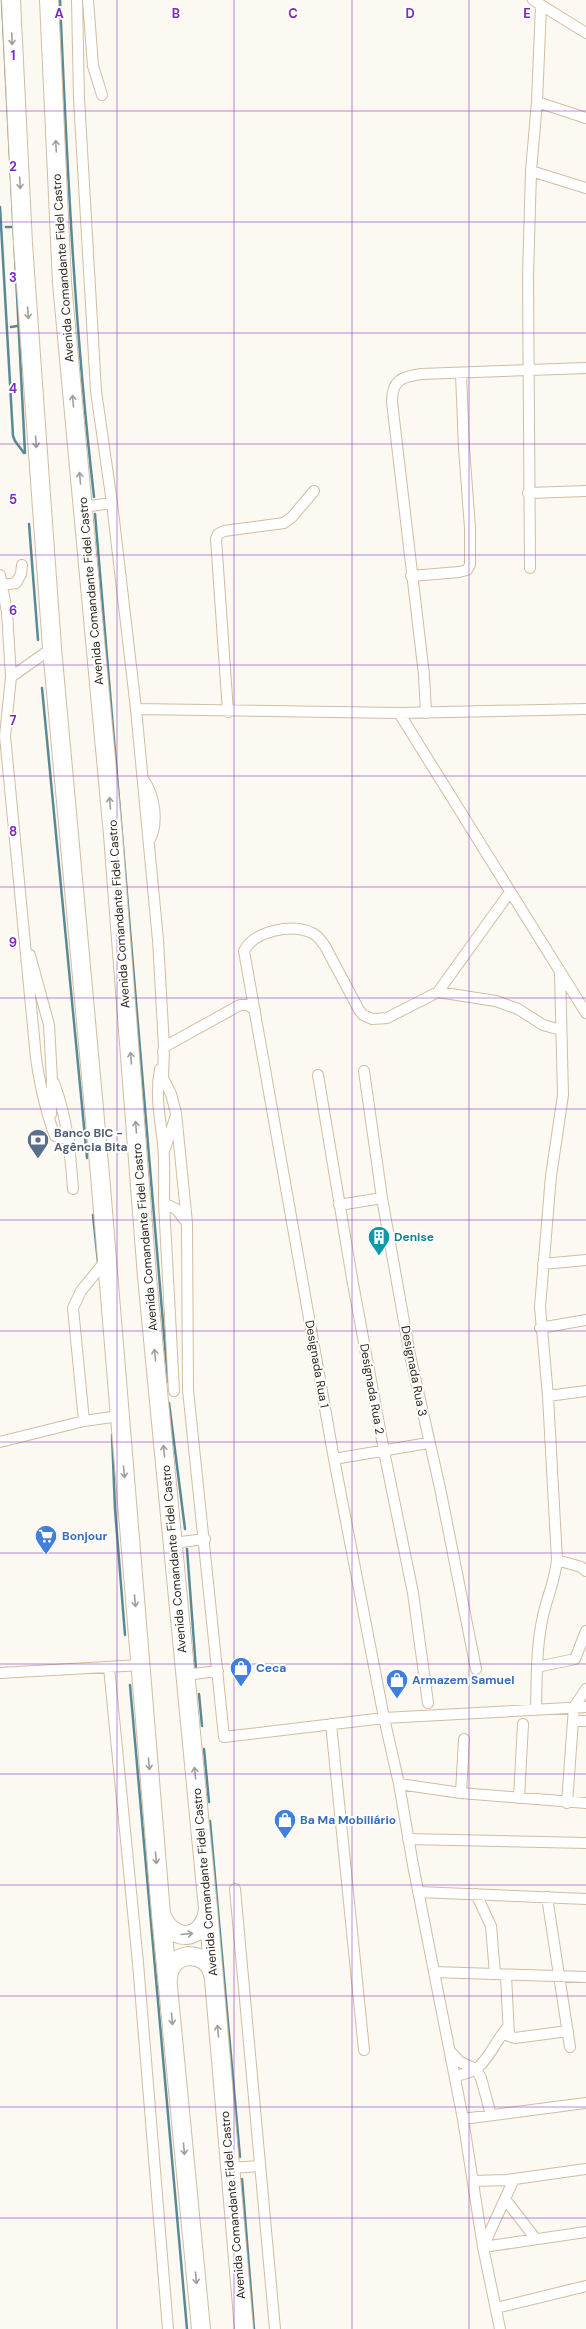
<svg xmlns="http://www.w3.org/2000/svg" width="586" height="2329" font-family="'DM Sans',sans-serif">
  <rect width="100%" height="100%" fill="#fcf8f2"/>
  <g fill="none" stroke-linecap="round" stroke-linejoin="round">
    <path stroke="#588a95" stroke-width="2.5" d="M2,0L25,453
      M60,0C67,166 75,332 94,497
      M0,207L13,436L15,441L24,453
      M6,227H12
      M11,327L17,326
      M95,514L168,1382
      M29,524L38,640
      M42,688L87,1158
      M93,1215L98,1262
      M169,1403L185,1529
      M112,1435L115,1509L125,1635
      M187,1549L196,1670
      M130,1685L187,2329
      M199,1694L202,1726
      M204,1749L209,1802
      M210,1821L240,2157
      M242,2179L254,2329"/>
    <g stroke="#d2bda0" stroke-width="12">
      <path id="minor" d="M77,0L79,98L96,391L112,503L136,709L158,940L164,1047L163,1078L171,1094L176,1113L187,1223L188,1390L224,1737L384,1718L586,1707
        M88,0L93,66L102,95
        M533,0L586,33
        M537,102L586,118
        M531,171L586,188
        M528,493L586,491
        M83,507L112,503
        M530,568L528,276L531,171L537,102L541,6
        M0,575L7,612L11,677L5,736L36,1058C40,1085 45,1110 55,1136L69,1140
        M411,576L459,572L467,570L470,565V528L464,448L461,374
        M3,585L16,583L21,574L22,565
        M11,677L52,648
        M136,709L399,713L586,709
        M228,712L216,539L218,534L224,531L284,523L292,517L314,491
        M399,713L586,1013
        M426,713L424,675L392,402C392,380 401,377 421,374L586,368
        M143,779C155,795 159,824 149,841
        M30,955L49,1025L52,1080L51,1114
        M438,992L510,892
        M163,1053L164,1047L240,1005H248L255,1010
        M160,1069C155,1095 160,1117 163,1143C165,1163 164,1183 164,1203L176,1209L187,1223
        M364,1071L382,1198L410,1355L440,1488L476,1669
        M318,1075L352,1278L384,1451L413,1593L428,1703
        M54,1083C68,1121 70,1150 73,1189
        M165,1149L175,1118
        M164,1203L174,1391
        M339,1205L382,1198
        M543,1264L586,1260
        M540,1328L586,1320
        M548,1396L586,1391
        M84,1421L73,1308L81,1291L107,1259
        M0,1442L84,1421L119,1416
        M334,1459L428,1443
        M173,1543L205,1539
        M557,1560L581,1567L586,1571
        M109,1667L138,1963L168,2329
        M537,1667L575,1659L586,1631
        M0,1673L141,1665
        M185,1675L218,1671
        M536,1708C537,1677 536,1647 543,1616C547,1597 555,1581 557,1560L548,1396L540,1307L551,1176L563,1095L560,972
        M574,1721H586
        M331,1724L364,2050
        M399,1784L461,1793L586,1803
        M461,1793L464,1739
        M519,1798L523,1724
        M567,1803L574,1707L586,1689
        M408,1839L586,1843
        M235,1889L275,2329
        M418,1892L586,1899
        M476,1894L491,1926L495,1974
        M547,1897L570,2047
        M434,1972L586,1977
        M506,1975L509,2036L515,2038L568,2031
        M450,2051L460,2062L476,2069L481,2078L491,2115
        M455,2077C461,2074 470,2073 476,2069C487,2062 497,2039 507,2028
        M463,2119L586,2103
        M230,2168L259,2166
        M473,2181L507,2180L586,2169
        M505,2199L535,2238
        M483,2247L586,2232
        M483,2247L514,2179
        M496,2308L586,2286
        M500,2329L483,2247L463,2119L413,1865L399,1784L384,1718L334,1459L244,951C254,931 292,923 312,933C318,935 321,941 325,946L359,1010L363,1015L372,1019L387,1018L438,992L496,1001L518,1009L543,1025L561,1030"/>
    </g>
    <g stroke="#d2bda0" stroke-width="20">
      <path id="motorway" d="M11,0L23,244L52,648L100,1175L161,1914L201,2329
        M49,0L62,283L113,835L147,1277L208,1909L244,2329
        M161,1914C172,1943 202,1942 208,1911
        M168,1980C168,1967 176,1958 188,1956C201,1956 211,1963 213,1975"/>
    </g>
    <use href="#minor" stroke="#fff" stroke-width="10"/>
    <use href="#motorway" stroke="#fff" stroke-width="18"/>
  </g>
  <defs><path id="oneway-shaft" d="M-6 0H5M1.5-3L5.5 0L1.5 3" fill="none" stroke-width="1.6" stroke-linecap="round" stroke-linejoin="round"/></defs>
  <g stroke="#a19d98">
    <use href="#oneway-shaft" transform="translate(12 39) rotate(88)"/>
    <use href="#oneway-shaft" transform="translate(56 146) rotate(-93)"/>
    <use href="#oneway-shaft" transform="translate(20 183) rotate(87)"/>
    <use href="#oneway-shaft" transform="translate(28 313) rotate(86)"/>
    <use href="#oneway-shaft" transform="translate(73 401) rotate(-95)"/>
    <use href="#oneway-shaft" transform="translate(36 442) rotate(86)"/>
    <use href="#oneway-shaft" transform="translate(80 478) rotate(-95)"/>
    <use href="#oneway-shaft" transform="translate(110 803) rotate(-95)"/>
    <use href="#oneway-shaft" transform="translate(131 1058) rotate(-94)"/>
    <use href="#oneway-shaft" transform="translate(136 1127) rotate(-94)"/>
    <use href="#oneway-shaft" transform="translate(155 1355) rotate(-95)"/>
    <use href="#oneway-shaft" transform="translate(164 1451) rotate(-95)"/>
    <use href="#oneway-shaft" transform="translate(124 1472) rotate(85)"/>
    <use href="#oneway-shaft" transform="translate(135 1601) rotate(85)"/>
    <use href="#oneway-shaft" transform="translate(149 1764) rotate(85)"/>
    <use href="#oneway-shaft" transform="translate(195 1773) rotate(-96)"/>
    <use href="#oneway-shaft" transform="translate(156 1858) rotate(85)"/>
    <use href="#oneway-shaft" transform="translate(187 1934) rotate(-5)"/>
    <use href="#oneway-shaft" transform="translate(172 2019) rotate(85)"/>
    <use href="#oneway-shaft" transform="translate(218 2031) rotate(-95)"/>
    <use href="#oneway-shaft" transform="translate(184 2149) rotate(85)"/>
    <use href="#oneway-shaft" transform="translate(196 2278) rotate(85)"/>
  </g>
  <path fill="none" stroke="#7b2cbf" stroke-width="1" stroke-opacity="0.55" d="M117,0V2329M234,0V2329M352,0V2329M469,0V2329M0,111H586M0,222H586M0,333H586M0,444H586M0,555H586M0,665H586M0,776H586M0,887H586M0,998H586M0,1109H586M0,1220H586M0,1331H586M0,1442H586M0,1553H586M0,1664H586M0,1774H586M0,1885H586M0,1996H586M0,2107H586M0,2218H586"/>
  <defs>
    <g id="bank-pin" transform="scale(1.15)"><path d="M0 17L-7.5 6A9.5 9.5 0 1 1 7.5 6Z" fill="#5c6f8a" stroke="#fff"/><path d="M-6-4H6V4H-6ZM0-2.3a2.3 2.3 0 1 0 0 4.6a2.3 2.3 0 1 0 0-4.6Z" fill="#fff"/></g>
    <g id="building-pin" transform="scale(1.15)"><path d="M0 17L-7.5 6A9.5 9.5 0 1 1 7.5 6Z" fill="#0f9aa8" stroke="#fff"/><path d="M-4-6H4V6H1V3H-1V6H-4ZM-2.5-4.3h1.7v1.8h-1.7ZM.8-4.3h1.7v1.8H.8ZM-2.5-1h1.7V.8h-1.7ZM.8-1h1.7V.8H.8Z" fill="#fff"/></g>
    <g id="supermarket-pin" transform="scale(1.15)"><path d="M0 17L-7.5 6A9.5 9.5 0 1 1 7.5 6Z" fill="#3f7fe0" stroke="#fff"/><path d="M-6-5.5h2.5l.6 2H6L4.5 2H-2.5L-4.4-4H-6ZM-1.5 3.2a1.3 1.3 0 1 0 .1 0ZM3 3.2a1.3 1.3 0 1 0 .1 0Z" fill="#fff"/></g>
    <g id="shop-pin" transform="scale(1.15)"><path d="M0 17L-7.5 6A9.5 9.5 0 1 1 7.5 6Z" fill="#3f7fe0" stroke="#fff"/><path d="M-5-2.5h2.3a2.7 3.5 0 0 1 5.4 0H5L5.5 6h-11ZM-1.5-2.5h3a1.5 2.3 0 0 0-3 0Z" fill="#fff"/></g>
  </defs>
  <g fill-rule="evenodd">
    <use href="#bank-pin" x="38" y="1140"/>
    <use href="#building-pin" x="379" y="1237"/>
    <use href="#supermarket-pin" x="46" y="1536"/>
    <use href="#shop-pin" x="241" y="1668"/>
    <use href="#shop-pin" x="397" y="1680"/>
    <use href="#shop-pin" x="285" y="1820"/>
  </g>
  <g text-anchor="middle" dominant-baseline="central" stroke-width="4" stroke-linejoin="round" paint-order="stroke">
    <g font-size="12" fill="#2e261b" stroke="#fff">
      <text transform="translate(63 268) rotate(-94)">Avenida Comandante Fidel Castro</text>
      <text transform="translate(91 591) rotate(-95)">Avenida Comandante Fidel Castro</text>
      <text transform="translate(119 914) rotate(-94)">Avenida Comandante Fidel Castro</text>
      <text transform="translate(145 1237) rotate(-95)">Avenida Comandante Fidel Castro</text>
      <text transform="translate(317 1364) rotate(80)">Designada Rua 1</text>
      <text transform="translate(414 1371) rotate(79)">Designada Rua 3</text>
      <text transform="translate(372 1389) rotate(80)">Designada Rua 2</text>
      <text transform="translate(174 1559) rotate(-95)">Avenida Comandante Fidel Castro</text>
      <text transform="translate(205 1882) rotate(-95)">Avenida Comandante Fidel Castro</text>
      <text transform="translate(233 2205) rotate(-95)">Avenida Comandante Fidel Castro</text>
    </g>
    <g font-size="12" font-weight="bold" fill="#4e5e75" stroke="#fff" text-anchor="start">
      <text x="54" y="1133">Banco BIC -<tspan x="54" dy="14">Agência Bita</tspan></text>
    </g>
    <g font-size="12" font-weight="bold" fill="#0d838f" stroke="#fff" text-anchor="start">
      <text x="394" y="1237">Denise</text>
    </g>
    <g font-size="12" font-weight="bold" fill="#366cbe" stroke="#fff" text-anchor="start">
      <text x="62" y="1536">Bonjour</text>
      <text x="256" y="1668">Ceca</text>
      <text x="412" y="1680">Armazem Samuel</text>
      <text x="300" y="1820">Ba Ma Mobiliário</text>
    </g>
  </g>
  <g font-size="13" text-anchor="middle" font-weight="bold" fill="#7b2cbf" stroke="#fff" stroke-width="4" stroke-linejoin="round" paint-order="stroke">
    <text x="59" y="18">A</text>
    <text x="176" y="18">B</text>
    <text x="293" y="18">C</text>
    <text x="410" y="18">D</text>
    <text x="527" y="18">E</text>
    <text x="13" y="60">1</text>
    <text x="13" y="171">2</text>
    <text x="13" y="282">3</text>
    <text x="13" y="393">4</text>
    <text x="13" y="504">5</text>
    <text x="13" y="615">6</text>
    <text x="13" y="725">7</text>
    <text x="13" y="836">8</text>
    <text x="13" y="947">9</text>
  </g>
</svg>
